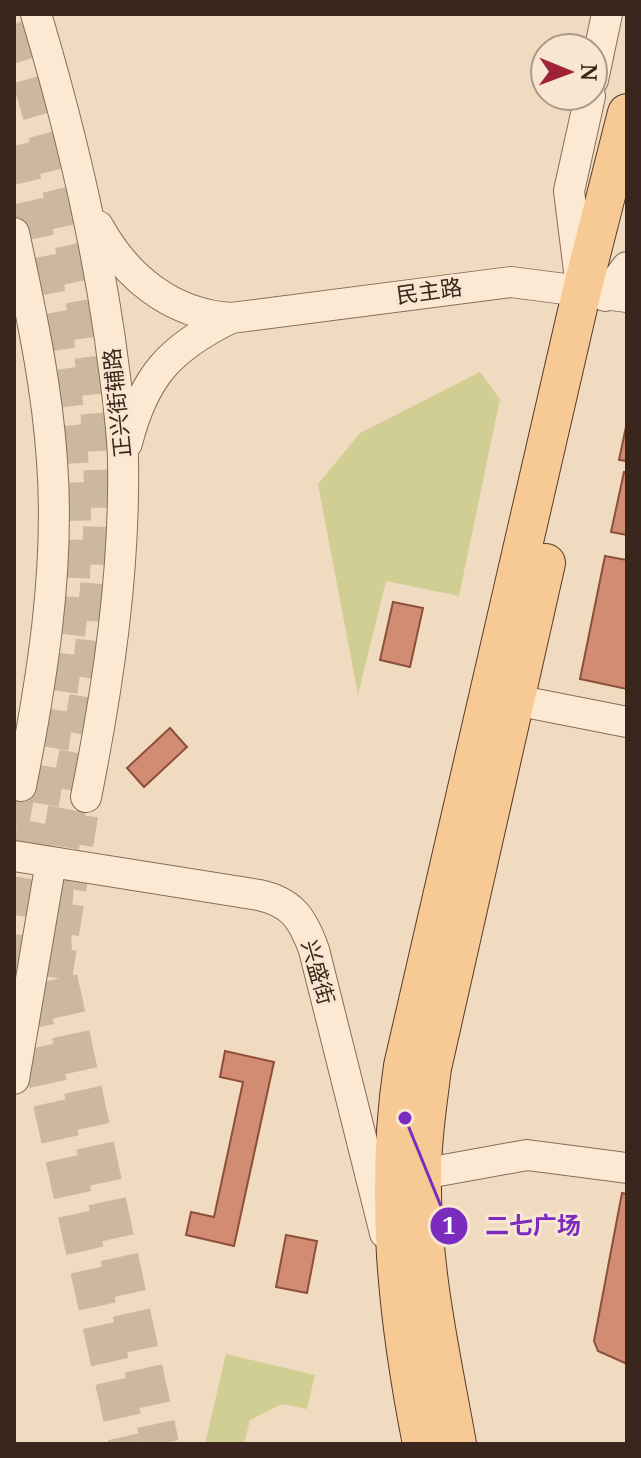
<svg xmlns="http://www.w3.org/2000/svg" width="641" height="1458" font-family="'Noto Serif','Noto Sans SC',serif">
  <rect width="100%" height="100%" fill="#f1dbc0"/>
  <path fill="#d0ce93" d="M480,372L500,399L459,596L386,581L358,695L318,484L360,433Z
    M226,1354L315,1375L307,1409L282,1404L250,1420L244,1444H205Z"/>
  <path fill="#d28c73" stroke="#8c4f3b" stroke-width="2" d="M627,422V461L619,460Z
    M624,472H627V535L611,532Z
    M605,556L627,560V689L580,679Z
    M393,602L423,608L410,667L380,660Z
    M170,728L187,747L144,787L127,768Z
    M225,1051L274,1062L234,1246L186,1235L191,1212L214,1217L243,1082L220,1077Z
    M622,1193L627,1194V1364L598,1351L594,1341Z
    M286,1235L317,1241L307,1293L276,1287Z"/>
  <g fill="none" stroke-linecap="round" stroke-linejoin="round">
    <path stroke="#ccb79f" stroke-width="30" stroke-dasharray="30 15" stroke-linecap="butt" d="M14,825L21,786
      M57,978L86,797"/>
    <path stroke="#ccb79f" stroke-width="38" stroke-dasharray="38 19" stroke-linecap="butt" d="M14,24C57,154 97,319 102,455C105,526 99,597 92,667C83,760 47,860 53,953L160,1444
      M14,146C51,299 84,459 68,618C61,684 49,750 38,815C29,863 19,910 20,959L128,1444"/>
    <g stroke="#8b6b57" stroke-width="32">
      <path id="minor" d="M36,14C68,121 94,228 110,339C115,379 122,420 123,460C125,573 108,687 86,797
        M593,80L607,14
        M98,226C126,277 171,314 231,318L511,282L627,297
        M14,233C30,308 47,384 52,461C60,569 42,680 21,786
        M580,279L569,191L590,96
        M605,296L627,267
        M127,443C144,376 170,348 231,318
        M515,700L627,722
        M14,856L259,895C292,902 303,919 314,950L385,1233
        M14,1079L51,862
        M422,1174L527,1155L627,1168"/>
    </g>
    <g stroke="#593a2b" stroke-width="40">
      <path id="major" d="M422,1444C397,1317 384,1194 403,1066L582,290L627,113
        M457,1444C441,1355 420,1263 422,1171C422,1137 428,1102 432,1068L546,563"/>
    </g>
    <use href="#minor" stroke="#fbe9d4" stroke-width="30"/>
    <use href="#major" stroke="#f7ca95" stroke-width="38"/>
  </g>
  <g text-anchor="middle" dominant-baseline="central" stroke-width="6" stroke-linejoin="round" paint-order="stroke">
    <g font-size="22" fill="#3a261c" stroke="#f8e6d0">
      <text transform="translate(429 290) rotate(-8)">民主路</text>
      <text transform="translate(116 403) rotate(-96)">正兴街辅路</text>
      <text transform="translate(319 972) rotate(74)">兴盛街</text>
    </g>
  </g>
  <path fill="none" stroke="#7b2cbf" stroke-width="3" d="M405 1118L449 1226"/>
  <g fill="#7b2cbf" stroke="#f8e6d0" stroke-width="3">
    <circle cx="405" cy="1118" r="8"/>
    <circle cx="449" cy="1226" r="20"/>
  </g>
  <g font-size="24" text-anchor="middle" font-weight="bold" fill="#fff">
    <text x="449" y="1234">1</text>
  </g>
  <g font-size="24" text-anchor="middle" font-weight="bold" fill="#7b2cbf" stroke="#f8e6d0" stroke-width="6" stroke-linejoin="round" paint-order="stroke">
    <text x="533" y="1234">二七广场</text>
  </g>
  <rect width="641" height="1458" fill="none" stroke="#3a261c" stroke-width="32"/>
  <g transform="translate(569 72) rotate(91)"><circle r="38" fill="#f8e6d0" stroke="#ac9988" stroke-width="2"/>
  <path d="M0-6L14 30L0 20L-14 30Z" fill="#9f2236"/>
  <text y="-12" font-size="22" font-weight="bold" text-anchor="middle" fill="#3a261c">N</text>
  </g>
</svg>
